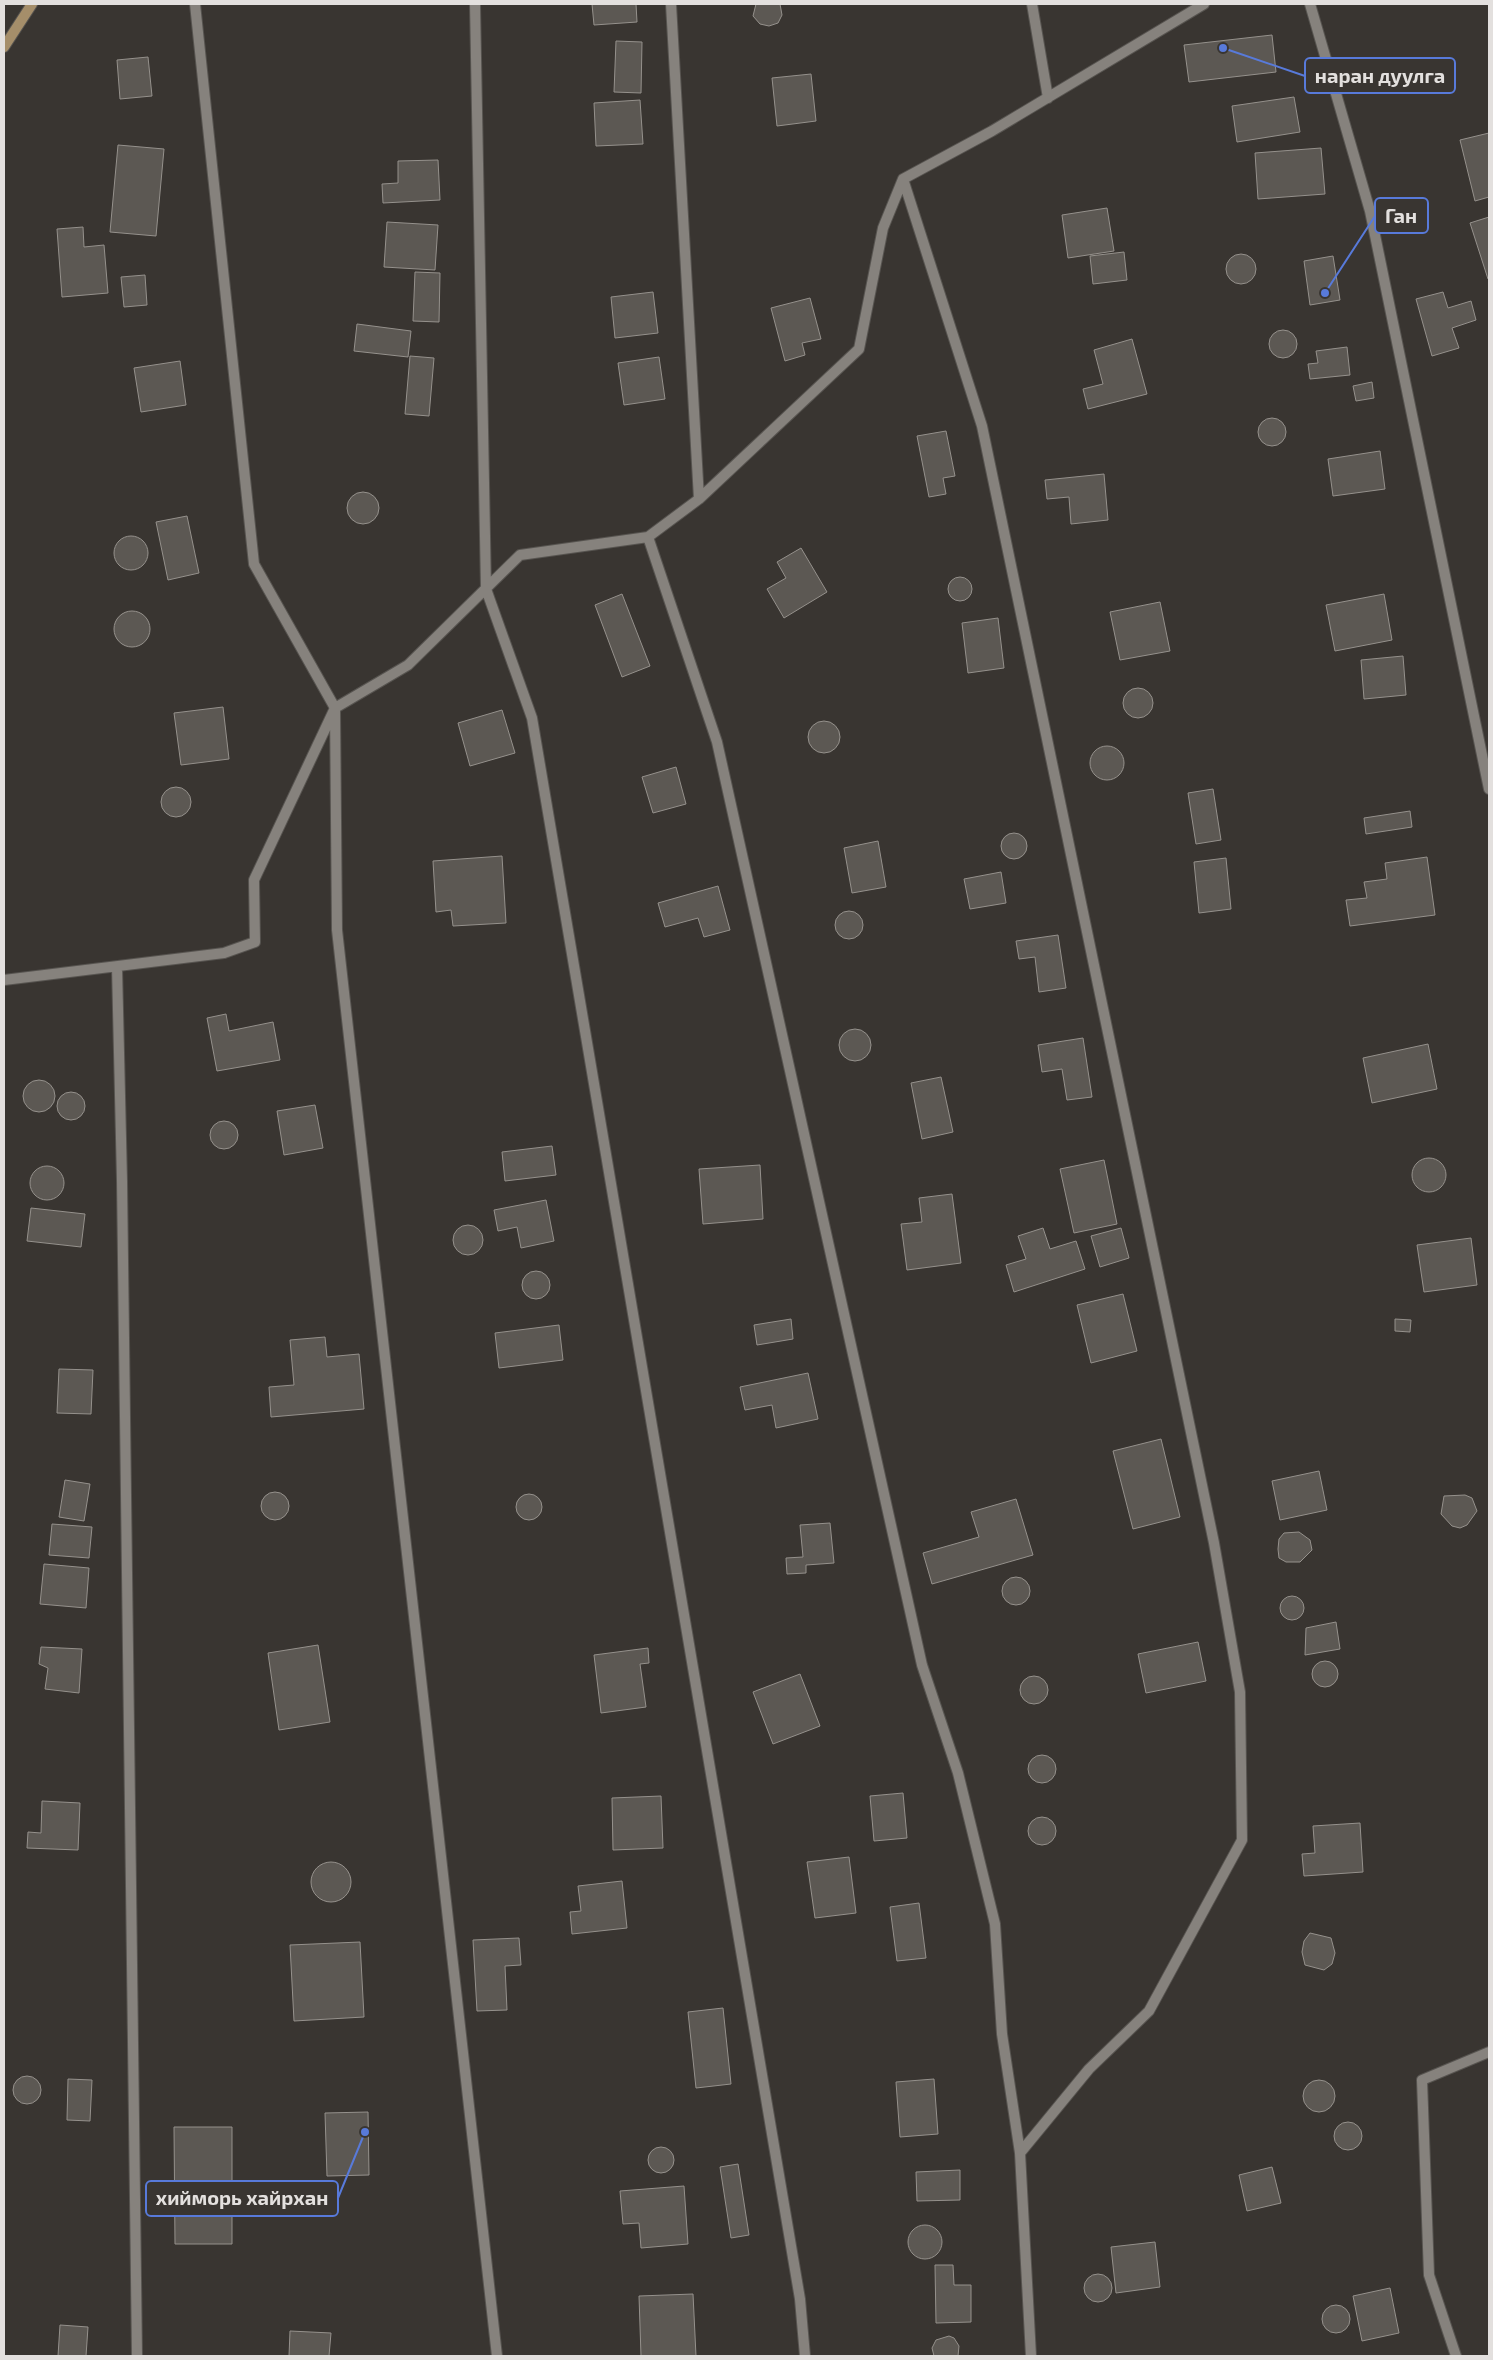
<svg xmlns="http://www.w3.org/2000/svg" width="1493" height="2360" font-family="'Exo 2',sans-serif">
  <rect width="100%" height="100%" fill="#393531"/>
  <path fill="#5c5853" stroke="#95918c" d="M592,4H636L637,22L594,25Z
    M756,4H780L782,15L778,23L769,26L760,24L753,16Z
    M1272,35L1276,72L1189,82L1184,45Z
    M616,41L642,42L641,93L614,92Z
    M148,57L152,96L120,99L117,60Z
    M811,74L816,121L777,126L772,78Z
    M1294,97L1300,132L1237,142L1232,106Z
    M640,100L643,144L596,146L594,103Z
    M1489,133V197L1475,201L1460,140Z
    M118,145L164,149L156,236L110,232Z
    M1321,148L1325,194L1258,199L1255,153Z
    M438,160L440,200L383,203L382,184L398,183V161Z
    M1107,208L1114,251L1068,258L1062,215Z
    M1489,217V278L1488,279L1470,223Z
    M387,222L438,225L435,270L384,267Z
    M83,227L84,247L104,245L108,293L62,297L57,229Z
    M1124,252L1127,280L1093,284L1090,256Z
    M1226 269a15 15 0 1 1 30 0a15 15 0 1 1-30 0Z
    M1333,256L1340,300L1310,305L1304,261Z
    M415,272L440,273L439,322L413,321Z
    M145,275L147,305L124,307L121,277Z
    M653,292L658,333L615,338L611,297Z
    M1443,292L1448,308L1471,301L1476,320L1452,328L1459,348L1432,356L1416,299Z
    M810,298L821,339L802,343L805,355L785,361L771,308Z
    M357,324L411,331L408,357L354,351Z
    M1269 344a14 14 0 1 1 28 0a14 14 0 1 1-28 0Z
    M1132,339L1147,394L1088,409L1083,389L1103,384L1094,350Z
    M1347,347L1350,375L1310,379L1308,364L1318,363L1316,351Z
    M410,356L434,358L429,416L405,414Z
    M659,357L665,399L624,405L618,363Z
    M180,361L186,405L141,412L134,368Z
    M1372,382L1374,398L1356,401L1353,386Z
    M1258 432a14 14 0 1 1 28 0a14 14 0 1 1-28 0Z
    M946,431L955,476L943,478L946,494L929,497L917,436Z
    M1380,451L1385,489L1333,496L1328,459Z
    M1104,474L1108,520L1071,524L1069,497L1047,499L1045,480Z
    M347 508a16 16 0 1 1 32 0a16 16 0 1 1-32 0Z
    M187,516L199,573L168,580L156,522Z
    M114 553a17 17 0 1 1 34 0a17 17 0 1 1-34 0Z
    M801,548L827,592L784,618L767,589L786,578L777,562Z
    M948 589a12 12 0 1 1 24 0a12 12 0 1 1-24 0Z
    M622,594L650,666L622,677L595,605Z
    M1384,594L1392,640L1335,651L1326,605Z
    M1160,602L1170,651L1120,660L1110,612Z
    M114 629a18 18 0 1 1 36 0a18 18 0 1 1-36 0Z
    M998,618L1004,668L968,673L962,623Z
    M1403,656L1406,695L1364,699L1361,660Z
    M1123 703a15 15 0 1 1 30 0a15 15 0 1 1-30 0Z
    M223,707L229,759L181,765L174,713Z
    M502,710L515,753L470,766L458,723Z
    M808 737a16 16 0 1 1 32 0a16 16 0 1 1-32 0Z
    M1090 763a17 17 0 1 1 34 0a17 17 0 1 1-34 0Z
    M676,767L686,804L653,813L642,777Z
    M161 802a15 15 0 1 1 30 0a15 15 0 1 1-30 0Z
    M1213,789L1221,840L1196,844L1188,793Z
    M1410,811L1412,827L1366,834L1364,818Z
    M1001 846a13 13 0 1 1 26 0a13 13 0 1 1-26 0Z
    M878,841L886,887L852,893L844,848Z
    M502,856L506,923L453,926L451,910L436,912L433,861Z
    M1427,857L1435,915L1350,926L1346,900L1367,898L1364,882L1387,879L1385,863Z
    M1226,858L1231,909L1199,913L1194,862Z
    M1001,872L1006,903L970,909L964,879Z
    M718,886L730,930L704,937L698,918L665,927L658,903Z
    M835 925a14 14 0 1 1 28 0a14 14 0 1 1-28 0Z
    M1058,935L1066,988L1039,992L1035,957L1019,959L1016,941Z
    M226,1014L229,1031L273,1022L280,1060L217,1071L207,1018Z
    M839 1045a16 16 0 1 1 32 0a16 16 0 1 1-32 0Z
    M1083,1038L1092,1097L1067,1100L1062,1069L1042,1072L1038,1045Z
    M1428,1044L1437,1089L1372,1103L1363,1058Z
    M941,1077L953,1132L922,1139L911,1083Z
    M23 1096a16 16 0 1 1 32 0a16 16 0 1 1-32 0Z
    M57 1106a14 14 0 1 1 28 0a14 14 0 1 1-28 0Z
    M315,1105L323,1148L284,1155L277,1111Z
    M210 1135a14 14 0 1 1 28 0a14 14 0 1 1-28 0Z
    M552,1146L556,1175L505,1181L502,1152Z
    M1412 1175a17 17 0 1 1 34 0a17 17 0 1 1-34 0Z
    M1104,1160L1117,1224L1074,1233L1060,1169Z
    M760,1165L763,1219L703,1224L699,1169Z
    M30 1183a17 17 0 1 1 34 0a17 17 0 1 1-34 0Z
    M952,1194L961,1263L907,1270L901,1224L922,1222L919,1198Z
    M546,1200L554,1241L521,1248L517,1227L498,1231L494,1210Z
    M31,1208L85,1214L81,1247L27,1241Z
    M453 1240a15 15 0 1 1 30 0a15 15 0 1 1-30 0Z
    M1043,1228L1050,1249L1076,1241L1085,1269L1014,1292L1006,1265L1026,1259L1018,1236Z
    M1121,1228L1129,1258L1100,1267L1091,1236Z
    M1471,1238L1477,1285L1424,1292L1417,1245Z
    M522 1285a14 14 0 1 1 28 0a14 14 0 1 1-28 0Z
    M1123,1294L1137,1351L1091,1363L1077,1305Z
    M791,1319L793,1339L757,1345L754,1325Z
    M1395,1319L1411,1320L1410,1332L1395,1331Z
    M559,1325L563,1360L499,1368L495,1333Z
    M325,1337L327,1357L359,1354L364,1409L271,1417L269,1387L294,1385L290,1340Z
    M59,1369L93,1370L91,1414L57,1413Z
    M808,1373L818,1419L776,1428L772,1405L745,1410L740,1387Z
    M1161,1439L1180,1517L1133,1529L1113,1451Z
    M1319,1471L1327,1510L1280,1520L1272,1481Z
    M65,1480L90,1484L84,1521L59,1517Z
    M261 1506a14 14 0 1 1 28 0a14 14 0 1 1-28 0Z
    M516 1507a13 13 0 1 1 26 0a13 13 0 1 1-26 0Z
    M1465,1495L1472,1498L1477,1511L1467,1525L1460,1528L1452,1526L1441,1514L1444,1496Z
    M1016,1499L1033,1555L932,1584L923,1553L979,1537L971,1512Z
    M830,1523L834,1563L806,1565V1573L787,1574L786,1558L803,1557L800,1525Z
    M52,1524L92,1527L89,1558L49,1555Z
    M1299,1532L1310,1540L1312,1550L1300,1562H1286L1279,1558L1278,1549L1279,1539L1284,1533Z
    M44,1564L89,1568L86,1608L40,1604Z
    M1002 1591a14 14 0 1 1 28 0a14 14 0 1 1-28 0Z
    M1280 1608a12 12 0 1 1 24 0a12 12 0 1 1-24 0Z
    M1336,1622L1340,1649L1305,1655L1306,1628Z
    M1198,1642L1206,1681L1146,1693L1138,1654Z
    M318,1645L330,1722L279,1730L268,1653Z
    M41,1647L82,1649L79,1693L45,1689L48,1668L39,1664Z
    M648,1648L649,1663L640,1664L646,1707L601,1713L594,1655Z
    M1312 1674a13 13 0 1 1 26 0a13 13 0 1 1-26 0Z
    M800,1674L820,1726L773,1744L753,1692Z
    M1020 1690a14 14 0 1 1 28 0a14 14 0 1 1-28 0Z
    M1028 1769a14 14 0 1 1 28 0a14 14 0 1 1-28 0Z
    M903,1793L907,1838L874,1841L870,1796Z
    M661,1796L663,1848L613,1850L612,1798Z
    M42,1801L80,1803L78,1850L27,1848L28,1832L41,1833Z
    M1028 1831a14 14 0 1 1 28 0a14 14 0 1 1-28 0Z
    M1360,1823L1363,1872L1304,1876L1302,1854L1315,1853L1313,1826Z
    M849,1857L856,1913L815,1918L807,1862Z
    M311 1882a20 20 0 1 1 40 0a20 20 0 1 1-40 0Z
    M622,1881L627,1928L572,1934L570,1912L581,1911L578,1886Z
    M919,1903L926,1958L897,1961L890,1907Z
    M1310,1933L1331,1938L1335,1953L1332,1964L1324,1970L1305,1965L1302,1952L1304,1941Z
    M519,1938L521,1965L505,1966L507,2010L477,2011L473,1940Z
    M360,1942L364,2017L294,2021L290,1945Z
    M723,2008L731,2084L696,2088L688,2012Z
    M13 2090a14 14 0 1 1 28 0a14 14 0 1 1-28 0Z
    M68,2079L92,2080L90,2121L67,2120Z
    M934,2079L938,2134L900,2137L896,2082Z
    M1303 2096a16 16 0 1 1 32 0a16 16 0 1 1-32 0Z
    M368,2112L369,2175L327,2176L325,2113Z
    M1334 2136a14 14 0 1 1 28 0a14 14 0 1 1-28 0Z
    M174,2127H232V2244H175Z
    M648 2160a13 13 0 1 1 26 0a13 13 0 1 1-26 0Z
    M738,2164L749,2235L731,2238L720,2167Z
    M1272,2167L1281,2203L1247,2211L1239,2175Z
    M960,2170V2200L917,2201L916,2172Z
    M684,2186L688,2244L641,2248L639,2223L623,2224L620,2191Z
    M908 2242a17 17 0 1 1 34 0a17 17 0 1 1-34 0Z
    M1155,2242L1160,2287L1116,2293L1111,2247Z
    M935,2265H953L954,2285H971V2322L936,2323Z
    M1084 2288a14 14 0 1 1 28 0a14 14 0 1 1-28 0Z
    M1390,2288L1399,2333L1362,2341L1353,2296Z
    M693,2294L696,2356H641L639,2296Z
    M1322 2319a14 14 0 1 1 28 0a14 14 0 1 1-28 0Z
    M60,2325L88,2327L86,2356H58Z
    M290,2331L331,2333L329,2356H289Z
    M949,2336L954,2338L959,2346L958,2356H934L932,2348L936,2340Z"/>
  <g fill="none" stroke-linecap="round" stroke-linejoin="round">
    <g stroke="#575450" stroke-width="12">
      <path id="street" d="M195,4L254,564L335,708L337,930L497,2356
        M475,4L486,589L532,718L800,2299L805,2356
        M671,4L699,499
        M1032,4L1048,98
        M1310,4L1370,211L1489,789
        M903,179L982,426L1214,1543L1240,1692L1242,1840L1149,2011L1089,2069L1020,2153L1031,2356
        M648,537L717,742L922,1665L958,1773L995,1924L1002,2034L1020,2153
        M117,967L122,1181L137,2356
        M4,980L224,953L255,942L254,880L335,708L408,665L520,555L648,537L699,499L859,349L883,228L903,179L992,131L1204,4
        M1456,2356L1429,2275L1422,2080L1489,2052"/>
    </g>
    <g stroke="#575450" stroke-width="12">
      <path id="secondary" d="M4,47L32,4"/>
    </g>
    <use href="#street" stroke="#86827d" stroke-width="10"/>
    <use href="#secondary" stroke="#a58e6a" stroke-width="10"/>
  </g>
  <path fill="none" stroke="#587ada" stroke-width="2" d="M1223 48L1305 76M1325 293L1375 216M365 2132L338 2198"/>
  <g fill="#587ada" stroke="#393531" stroke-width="2">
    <circle cx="1223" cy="48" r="5"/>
    <circle cx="1325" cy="293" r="5"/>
    <circle cx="365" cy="2132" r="5"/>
  </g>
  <g fill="#393531" stroke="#587ada" stroke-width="2">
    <rect x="1305" y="58" width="150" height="35" rx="5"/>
    <rect x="1375" y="198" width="53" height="35" rx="5"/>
    <rect x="146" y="2181" width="192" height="35" rx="5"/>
  </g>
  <g font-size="20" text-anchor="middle" font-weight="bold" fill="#e3e0de">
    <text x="1380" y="83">наран дуулга</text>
    <text x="1401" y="223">Ган</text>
    <text x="242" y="2205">хийморь хайрхан</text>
  </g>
  <rect width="1493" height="2360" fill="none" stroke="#e3e0de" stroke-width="10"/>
</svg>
